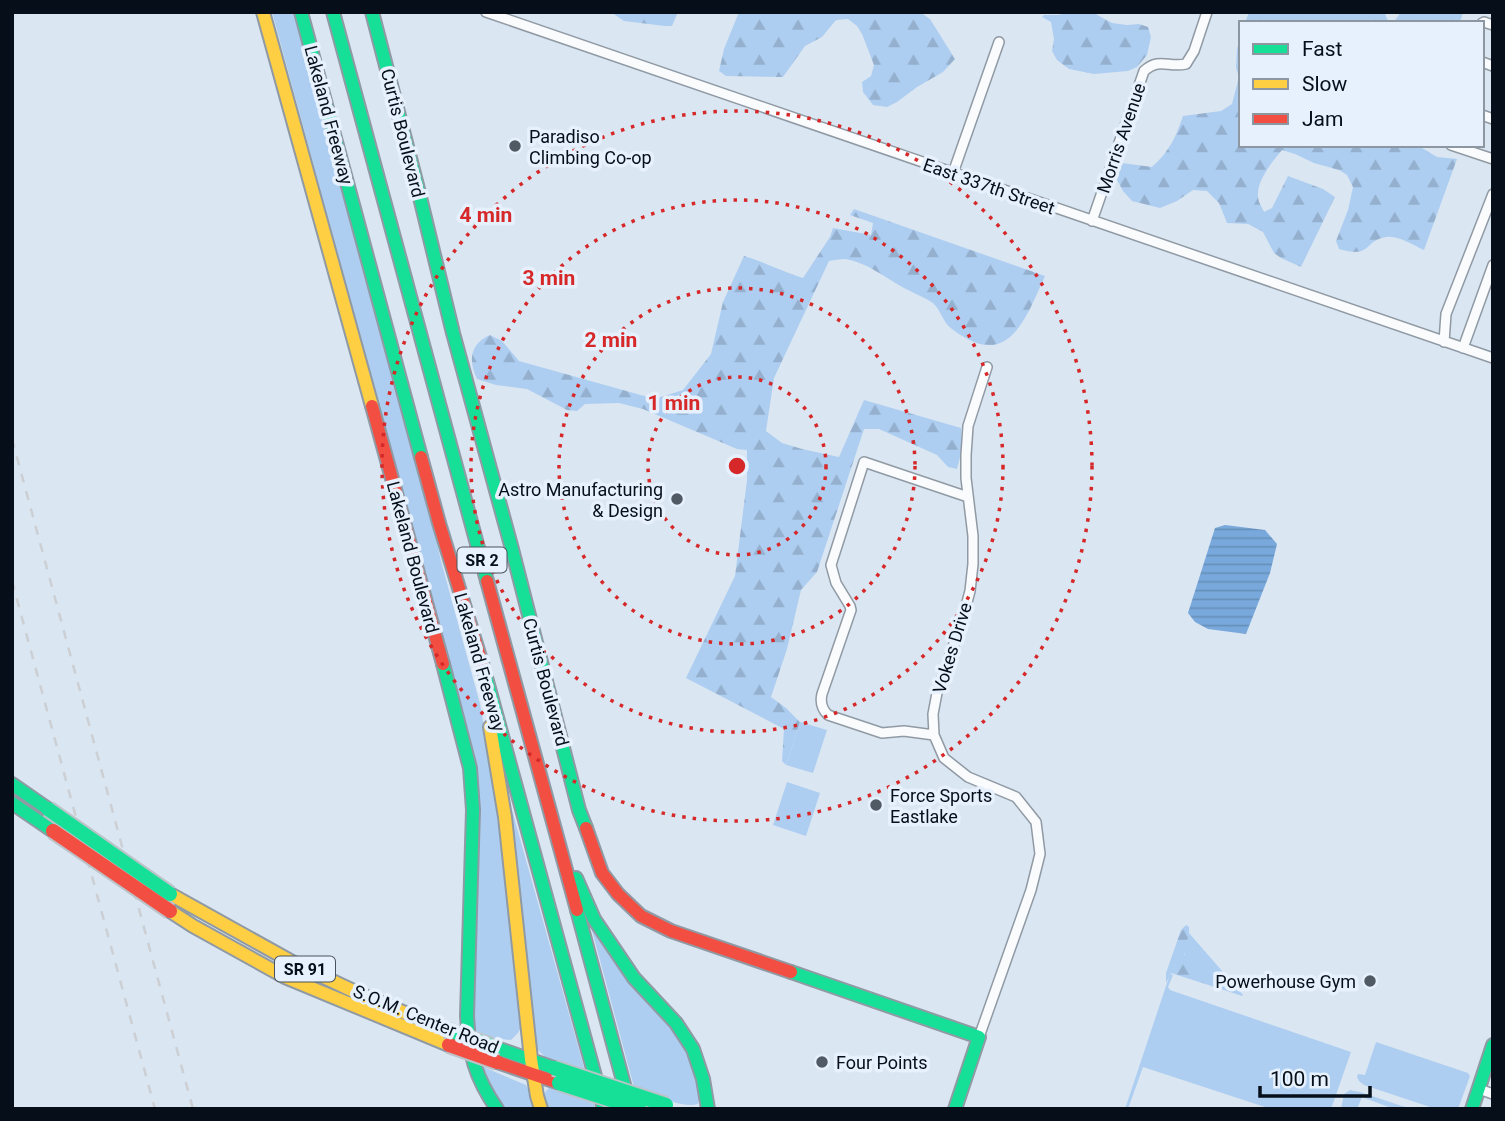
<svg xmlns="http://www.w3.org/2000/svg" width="1505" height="1121" font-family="Roboto,sans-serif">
  <defs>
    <pattern id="forest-firs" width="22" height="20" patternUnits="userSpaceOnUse" patternTransform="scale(1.75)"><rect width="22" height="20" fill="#aecef1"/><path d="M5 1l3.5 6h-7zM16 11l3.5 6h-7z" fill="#94b0ce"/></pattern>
    <pattern id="water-rules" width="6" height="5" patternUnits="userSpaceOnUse" patternTransform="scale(1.75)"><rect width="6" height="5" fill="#79a9dc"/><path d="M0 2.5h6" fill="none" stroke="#6790bc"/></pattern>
  </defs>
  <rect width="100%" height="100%" fill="#dae6f2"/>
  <path fill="#aecef1" d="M272,12H296L423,481L441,561L480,704L493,779L521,1027L518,1033L511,1040L493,1038L472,1029L468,733Z
    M800,722L827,730L813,773L786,765Z
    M787,782L820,793L806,836L773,825Z
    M512,810L585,1071L546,1058L537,1049L510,812Z
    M587,912L684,1038L700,1093L698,1104C681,1109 651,1093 634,1087Z
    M1189,933L1243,995L1242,996L1227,991V988L1224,980C1210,973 1200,962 1185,957L1184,952Z
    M1170,974L1173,975L1168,987L1170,990L1351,1052L1331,1109H1271L1143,1067L1128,1109H1125Z
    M1376,1042L1468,1073L1470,1076L1458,1109H1436L1364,1085L1359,1081L1357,1077L1358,1074L1365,1075Z
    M481,1066L526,1085L538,1109H505L492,1092Z
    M549,1088L594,1104L595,1109H545C544,1100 542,1094 549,1088Z
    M1350,1090L1360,1092L1411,1109H1394L1362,1097L1357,1109H1341L1344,1094Z"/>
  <path fill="url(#forest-firs)" d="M611,12H678L672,26H665L624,21Z
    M739,12H920L930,19L955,59L943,72L917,87L897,102L887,107L873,105L863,92L862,82L871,76L874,65L862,34L857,26L848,19L836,20L822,37L805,46L783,77L726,76L719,71L724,49Z
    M1072,12H1092L1112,23L1127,25L1139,24L1148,27L1151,37L1147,55L1137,67L1128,71L1094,74L1069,69L1057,60L1052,51L1054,39L1051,22L1042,17L1044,15H1058Z
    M1249,12H1385L1386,17L1390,23H1245Z
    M1401,12H1463L1460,23H1393Z
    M1241,36V145H1417L1437,157L1457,159L1424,250C1413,245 1398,235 1386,237C1363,241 1372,259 1339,249L1336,241L1348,210L1353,187L1347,175L1339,170L1314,163L1295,154L1282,150C1272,162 1257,180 1258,196C1258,202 1262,207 1264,212L1272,208L1288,176L1323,189L1335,197L1301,267L1281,258L1274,253L1263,232L1248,224L1227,223L1219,203L1207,191L1193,190L1177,201L1160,208L1132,201L1123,191L1116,178L1122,163L1152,167C1169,152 1176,137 1183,116L1221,111L1232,104L1239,77L1236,68L1237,49Z
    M854,209L1045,276C1025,320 1008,372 952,329C943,323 941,310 933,303C924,297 913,293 904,288C886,278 866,262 845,259C840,259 834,260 829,261L774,378L766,431L782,443L802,449L839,457L864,400L961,428V453L957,469L948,467L937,455L879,429H864L817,572L801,590L787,649L771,697L786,708L800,722L786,765L782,761L784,729L686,678L735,576L747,480V450L737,449L643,409L619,403L585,404L577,411L567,410L527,389L496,385L477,379C468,360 470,344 490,335L502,341L519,361L655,399L683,390L711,354L723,302L744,256C765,262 783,272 803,278L830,237L833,228L871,235L873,223L850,215Z
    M1186,925L1189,927V933L1184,955L1195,960L1227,984V991L1171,973L1166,983V973L1181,930Z"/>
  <path fill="url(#water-rules)" d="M1225,525L1265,530L1277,544L1270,573L1246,634L1208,629L1195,622L1188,613L1215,528Z"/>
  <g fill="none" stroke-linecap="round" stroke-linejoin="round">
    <g stroke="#909aa4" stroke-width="12">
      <path id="street" d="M486,12L1493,358
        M1482,23L1484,22L1493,25
        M1482,62L1493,66
        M1482,115L1493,119
        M1451,145L1493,159
        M953,173L999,42
        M1092,221L1144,71C1160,57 1168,68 1186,64L1194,51L1207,12
        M1444,342L1446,314L1493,194
        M1463,348L1493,265
        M934,735L904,731L882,733L828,715C822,709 820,702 822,694L851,610L850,606L836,583L831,565L864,462L968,497
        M979,1037L1031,890L1040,854L1036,822L1016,797L968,777L944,758L934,735L933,714L937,693L962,621L970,591L973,564V536L966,478V455L968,426L987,367
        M1479,1089L1493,1094"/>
    </g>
    <g stroke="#909aa4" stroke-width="16">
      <path id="fast" d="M301,12L421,457
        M333,12L487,581
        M372,12L417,185L453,333L512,549L579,810L586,828
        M443,664L470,768L473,810L467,1016C469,1054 475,1077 497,1109
        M484,670L604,1109
        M12,784L48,809
        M12,803L53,831
        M576,878L594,919L634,978L676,1023L693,1049L703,1079L708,1109
        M577,910L629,1103
        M791,972L979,1037L955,1109
        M491,1046L554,1068
        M1472,1109L1493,1045"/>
    </g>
    <g stroke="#909aa4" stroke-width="16">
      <path id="slow" d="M263,12L372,406
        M490,727L505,817L531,1059L537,1096L541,1109
        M170,894L294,963L362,995L446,1030
        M170,911L193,926L285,977L449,1045"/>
    </g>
    <g stroke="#909aa4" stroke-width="16">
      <path id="jam" d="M372,406L443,664
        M421,457L439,523L484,670
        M487,581L577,910
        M586,828L602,873L618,894L641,916L671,931L791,972
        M497,1062L559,1083"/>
    </g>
    <use href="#street" stroke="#f9fbfd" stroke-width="9"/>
    <use href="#fast" stroke="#16e098" stroke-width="12"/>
    <use href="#slow" stroke="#ffcf43" stroke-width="12"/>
    <use href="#jam" stroke="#f24e42" stroke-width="12"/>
    <path stroke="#cccfd3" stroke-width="2.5" stroke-dasharray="9 9" stroke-linecap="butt" d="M12,439L193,1109
      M12,581L155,1109"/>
    <g stroke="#bbc2c8" stroke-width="18" stroke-linecap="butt">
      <path id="fast-bridge" d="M48,809L170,894
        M446,1030L491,1046
        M554,1068L666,1105
        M559,1083L639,1109"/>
    </g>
    <g stroke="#bbc2c8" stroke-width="18" stroke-linecap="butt">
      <path id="jam-bridge" d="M53,831L170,911
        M449,1045L497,1062"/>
    </g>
    <use href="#fast-bridge" stroke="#16e098" stroke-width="14"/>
    <use href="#jam-bridge" stroke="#f24e42" stroke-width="14"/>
  </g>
  <g fill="none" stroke="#d62828" stroke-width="3.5" stroke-dasharray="3.5 7">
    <circle cx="737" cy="466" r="89"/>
    <circle cx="737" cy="466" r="178"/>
    <circle cx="737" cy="466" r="266"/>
    <circle cx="737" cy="466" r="355"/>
  </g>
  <g fill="#505a65" stroke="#e6f1fd" stroke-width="2.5">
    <circle cx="515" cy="146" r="7"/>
    <circle cx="677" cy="499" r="7"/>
    <circle cx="876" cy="805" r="7"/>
    <circle cx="1370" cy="981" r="7"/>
    <circle cx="822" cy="1062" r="7"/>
  </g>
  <g text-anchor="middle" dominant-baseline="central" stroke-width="7" stroke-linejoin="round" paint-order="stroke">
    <g fill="#e6f1fd" stroke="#49535d" stroke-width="2">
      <rect x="457.5" y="547.5" width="49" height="25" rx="5"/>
      <rect x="275" y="956.5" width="60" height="25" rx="5"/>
    </g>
    <g font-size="16" font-weight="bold" fill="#060f19">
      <text x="482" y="560">SR 2</text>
      <text x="305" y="969">SR 91</text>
    </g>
    <g font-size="18" fill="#060f19" stroke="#e6f1fd">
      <text transform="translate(329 115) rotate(75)">Lakeland Freeway</text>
      <text transform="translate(403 133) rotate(76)">Curtis Boulevard</text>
      <text transform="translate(1121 138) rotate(-71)">Morris Avenue</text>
      <text transform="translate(989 186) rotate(19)">East 337th Street</text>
      <text transform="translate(413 557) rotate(75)">Lakeland Boulevard</text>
      <text transform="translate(952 648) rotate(-73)">Vokes Drive</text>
      <text transform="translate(480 662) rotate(74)">Lakeland Freeway</text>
      <text transform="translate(546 682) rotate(75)">Curtis Boulevard</text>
      <text transform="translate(426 1019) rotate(22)">S.O.M. Center Road</text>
    </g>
    <g font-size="18" fill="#060f19" stroke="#e6f1fd" text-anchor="start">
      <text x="529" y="136">Paradiso<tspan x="529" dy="21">Climbing Co-op</tspan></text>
      <text x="663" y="489" text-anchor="end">Astro Manufacturing<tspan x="663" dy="21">&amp; Design</tspan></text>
      <text x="890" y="795">Force Sports<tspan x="890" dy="21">Eastlake</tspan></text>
      <text x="1356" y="981" text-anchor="end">Powerhouse Gym</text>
      <text x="836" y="1062">Four Points</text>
    </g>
  </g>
  <circle cx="737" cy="466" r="10" fill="#d62828" stroke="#e6f1fd" stroke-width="3.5"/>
  <g font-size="21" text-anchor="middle" font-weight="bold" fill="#d62828" stroke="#e6f1fd" stroke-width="7" stroke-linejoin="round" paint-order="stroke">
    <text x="486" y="222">4 min</text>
    <text x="549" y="285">3 min</text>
    <text x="611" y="347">2 min</text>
    <text x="674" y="410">1 min</text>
  </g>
  <rect width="1505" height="1121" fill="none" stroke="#060f19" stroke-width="28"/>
  <rect x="1239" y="21" width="245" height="126" fill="#e6f1fd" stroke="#8c97a2" stroke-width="2"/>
  <rect x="1253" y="44" width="35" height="10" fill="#16e098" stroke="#8c97a2" stroke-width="2"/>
  <text x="1302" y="56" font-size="21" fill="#060f19">Fast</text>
  <rect x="1253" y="79" width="35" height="10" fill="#ffcf43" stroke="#8c97a2" stroke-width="2"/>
  <text x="1302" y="91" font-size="21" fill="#060f19">Slow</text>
  <rect x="1253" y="114" width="35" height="10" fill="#f24e42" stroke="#8c97a2" stroke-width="2"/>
  <text x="1302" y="126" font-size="21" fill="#060f19">Jam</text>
  <path d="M1260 1086v10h110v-10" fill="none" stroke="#060f19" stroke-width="3.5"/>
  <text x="1270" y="1086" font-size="21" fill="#060f19" stroke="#e6f1fd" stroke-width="5" paint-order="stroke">100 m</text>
</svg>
